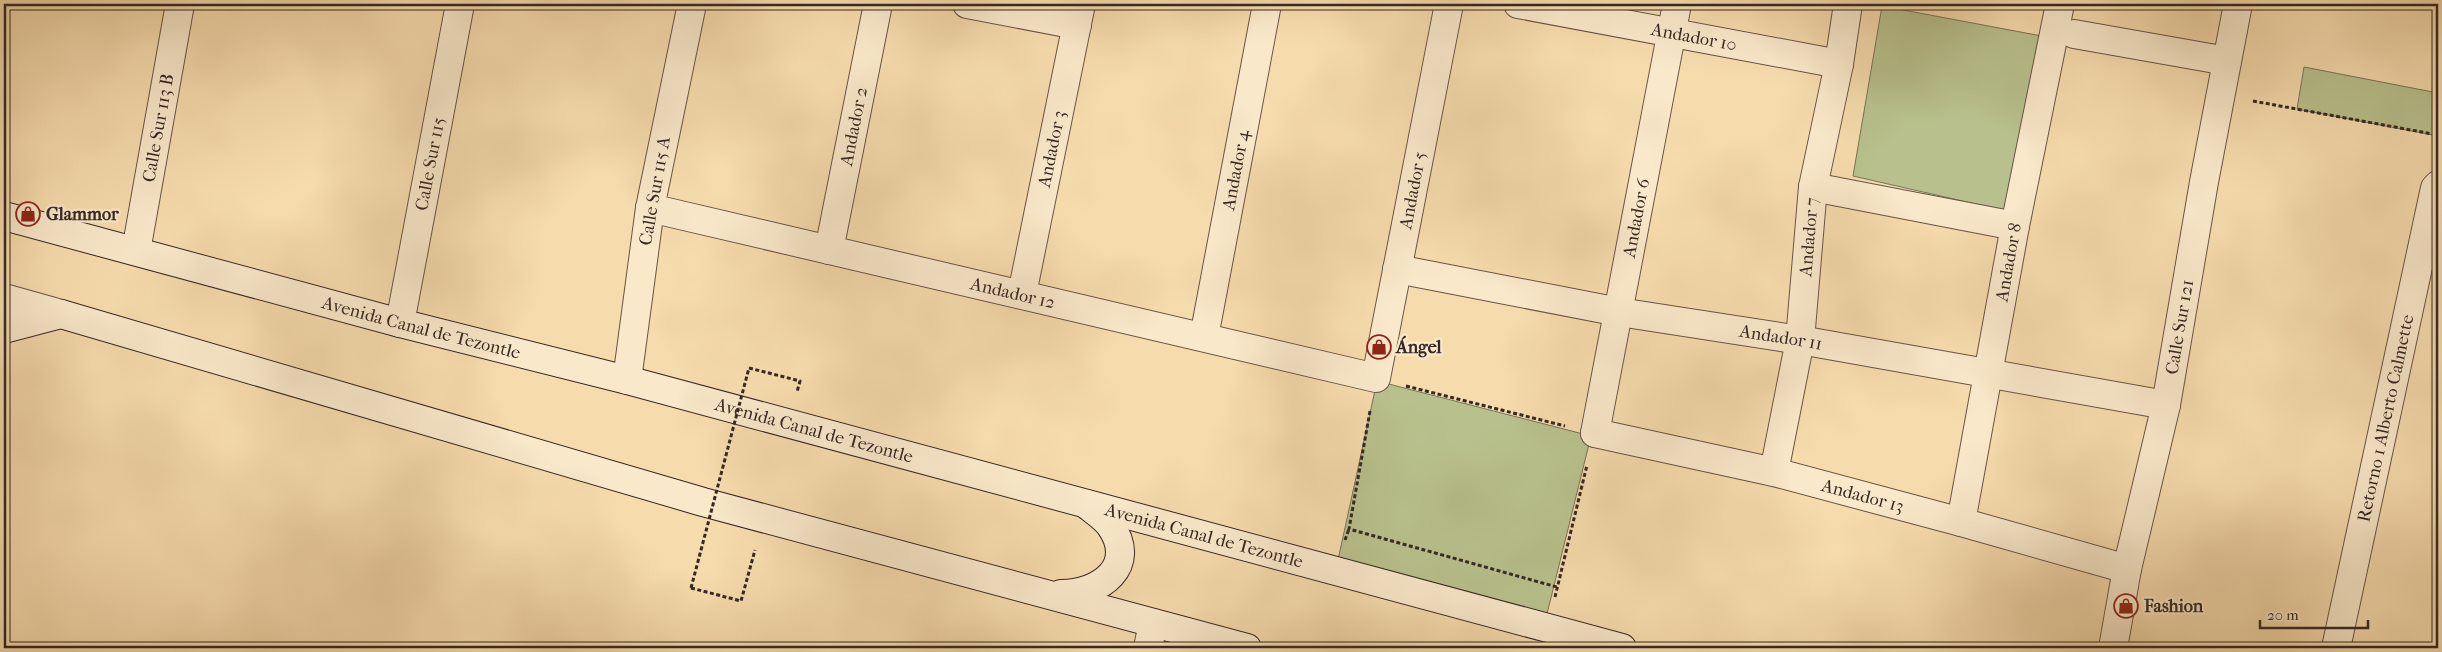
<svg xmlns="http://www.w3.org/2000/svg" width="2442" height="652" font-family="'IM FELL French Canon',serif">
  <rect width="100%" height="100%" fill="#f6dbad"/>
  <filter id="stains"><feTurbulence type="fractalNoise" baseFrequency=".004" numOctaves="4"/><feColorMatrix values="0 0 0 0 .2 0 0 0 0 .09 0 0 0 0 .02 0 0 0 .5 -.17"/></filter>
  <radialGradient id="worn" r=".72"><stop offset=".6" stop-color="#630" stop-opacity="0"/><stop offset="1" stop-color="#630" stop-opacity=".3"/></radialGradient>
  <path fill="#b8c18d" stroke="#777458" d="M1882,6L2047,37L2015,213L1853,176Z
    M2304,67L2438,93V136L2297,109Z
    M1377,381L1591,436L1544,626L1336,569Z"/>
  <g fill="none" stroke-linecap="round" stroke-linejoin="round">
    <g stroke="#665546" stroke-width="30">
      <g id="pedestrian">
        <path d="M627,380L650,208"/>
        <path id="s1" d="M1595,433L1774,472L1961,522L2127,569"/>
      </g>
    </g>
    <g stroke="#665546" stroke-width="30">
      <g id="minor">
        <path id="s2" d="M692,4L650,208L1376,378L1449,4"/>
        <path d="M967,4L1077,25"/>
        <path id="s3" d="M1518,4L1839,64"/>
        <path d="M2074,34L2227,61"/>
        <path d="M1813,187L2015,226"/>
        <path id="s4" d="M829,250L878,4"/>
        <path id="s5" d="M136,251L180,4"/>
        <path id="s6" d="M1397,269L1619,312L1800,340L2166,405"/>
        <path id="s7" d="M1022,294L1081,4"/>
        <path id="s8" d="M400,323L460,4"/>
        <path id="s9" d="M1204,337L1267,4"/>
        <path id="s10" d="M1595,433L1677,4"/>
        <path id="s11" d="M1774,472L1800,340L1813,187L1839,64L1848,4"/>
        <path id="s12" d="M1961,522L2015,226L2060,4"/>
        <path d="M1148,648L1153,623"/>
        <path id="s13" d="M2113,648L2127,569L2166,405L2204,182L2238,4"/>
        <path id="s14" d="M2336,648L2435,188L2438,185"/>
      </g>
    </g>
    <g stroke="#665546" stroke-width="30">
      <path id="tertiary" d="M4,298L61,314"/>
    </g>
    <g stroke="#362823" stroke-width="30">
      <g id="secondary">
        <path id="s15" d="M4,216L400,323L627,380L1622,648"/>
        <path d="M4,329L61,314L703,502L1247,648"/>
        <path d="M1061,594C1100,594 1139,566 1110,525C1103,516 1094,511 1086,504"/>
      </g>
    </g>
    <path stroke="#362823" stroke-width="3" stroke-dasharray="4 2.5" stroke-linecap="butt" d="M2253,101L2438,135
      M749,368L800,381L797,392
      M1406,386L1565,426
      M1370,411L1349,529L1557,587
      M1345,540L1349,529
      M691,588L741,601L755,550
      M1555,597L1587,465"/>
    <use href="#pedestrian" stroke="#f9e8ca" stroke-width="28"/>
    <use href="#minor" stroke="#f9e8ca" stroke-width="28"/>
    <use href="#tertiary" stroke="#f9e8ca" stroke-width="28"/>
    <use href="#secondary" stroke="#f9e8ca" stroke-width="28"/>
    <path stroke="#362823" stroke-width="3" stroke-dasharray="4 2.5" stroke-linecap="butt" d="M691,588L749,368"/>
  </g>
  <defs>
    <g id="shop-ring" transform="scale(1.25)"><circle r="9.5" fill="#f9e8ca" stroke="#8f2418" stroke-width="1.5"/><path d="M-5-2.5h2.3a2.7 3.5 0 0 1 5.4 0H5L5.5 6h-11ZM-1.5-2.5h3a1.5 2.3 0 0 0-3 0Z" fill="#8f2418"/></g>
  </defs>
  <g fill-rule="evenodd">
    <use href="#shop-ring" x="28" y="214"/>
    <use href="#shop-ring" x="1379" y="347"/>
    <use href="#shop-ring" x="2126" y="606"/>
  </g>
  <g text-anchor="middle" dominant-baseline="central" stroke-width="4.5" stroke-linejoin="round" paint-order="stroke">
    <g font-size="18" fill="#362823" stroke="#f9e8ca">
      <text stroke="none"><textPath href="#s3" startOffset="179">Andador 10</textPath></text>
      <text stroke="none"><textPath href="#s4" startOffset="126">Andador 2</textPath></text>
      <text stroke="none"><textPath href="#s5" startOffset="125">Calle Sur 113 B</textPath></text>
      <text stroke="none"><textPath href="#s7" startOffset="148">Andador 3</textPath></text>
      <text stroke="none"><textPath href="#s8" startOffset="162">Calle Sur 115</textPath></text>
      <text stroke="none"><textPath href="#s9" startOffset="170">Andador 4</textPath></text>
      <text transform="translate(655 191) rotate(-80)">Calle Sur 115 A</text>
      <text stroke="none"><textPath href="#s2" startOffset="1145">Andador 5</textPath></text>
      <text stroke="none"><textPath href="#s10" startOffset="219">Andador 6</textPath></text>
      <text stroke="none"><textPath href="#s11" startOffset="238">Andador 7</textPath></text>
      <text stroke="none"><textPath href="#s12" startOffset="264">Andador 8</textPath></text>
      <text stroke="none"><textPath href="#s2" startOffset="581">Andador 12</textPath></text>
      <text stroke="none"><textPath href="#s13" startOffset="328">Calle Sur 121</textPath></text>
      <text stroke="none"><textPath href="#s15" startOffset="432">Avenida Canal de Tezontle</textPath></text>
      <text stroke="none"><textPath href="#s6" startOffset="390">Andador 11</textPath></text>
      <text stroke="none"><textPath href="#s14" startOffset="235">Retorno 1 Alberto Calmette</textPath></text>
      <text stroke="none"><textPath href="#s15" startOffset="838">Avenida Canal de Tezontle</textPath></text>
      <text stroke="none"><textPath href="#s1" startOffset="275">Andador 13</textPath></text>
      <text stroke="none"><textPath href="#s15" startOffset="1242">Avenida Canal de Tezontle</textPath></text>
    </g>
    <g font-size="18" font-weight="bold" fill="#362823" stroke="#f9e8ca" text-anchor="start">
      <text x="46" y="214">Glammor</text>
      <text x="1396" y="347">Ángel</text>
      <text x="2144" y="606">Fashion</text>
    </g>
  </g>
  <rect width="2442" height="652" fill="none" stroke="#f6dbad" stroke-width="20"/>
  <rect x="5" y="5" width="2432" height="642" fill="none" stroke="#362823" stroke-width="2.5"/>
  <rect x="10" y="10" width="2422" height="632" fill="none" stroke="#362823"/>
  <path d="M2260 620v8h108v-8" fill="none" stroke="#362823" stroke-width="2.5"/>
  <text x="2267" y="620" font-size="15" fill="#362823" stroke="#f9e8ca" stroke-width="4" paint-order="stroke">20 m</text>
  <rect width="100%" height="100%" filter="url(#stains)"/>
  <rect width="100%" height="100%" fill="url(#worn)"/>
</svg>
